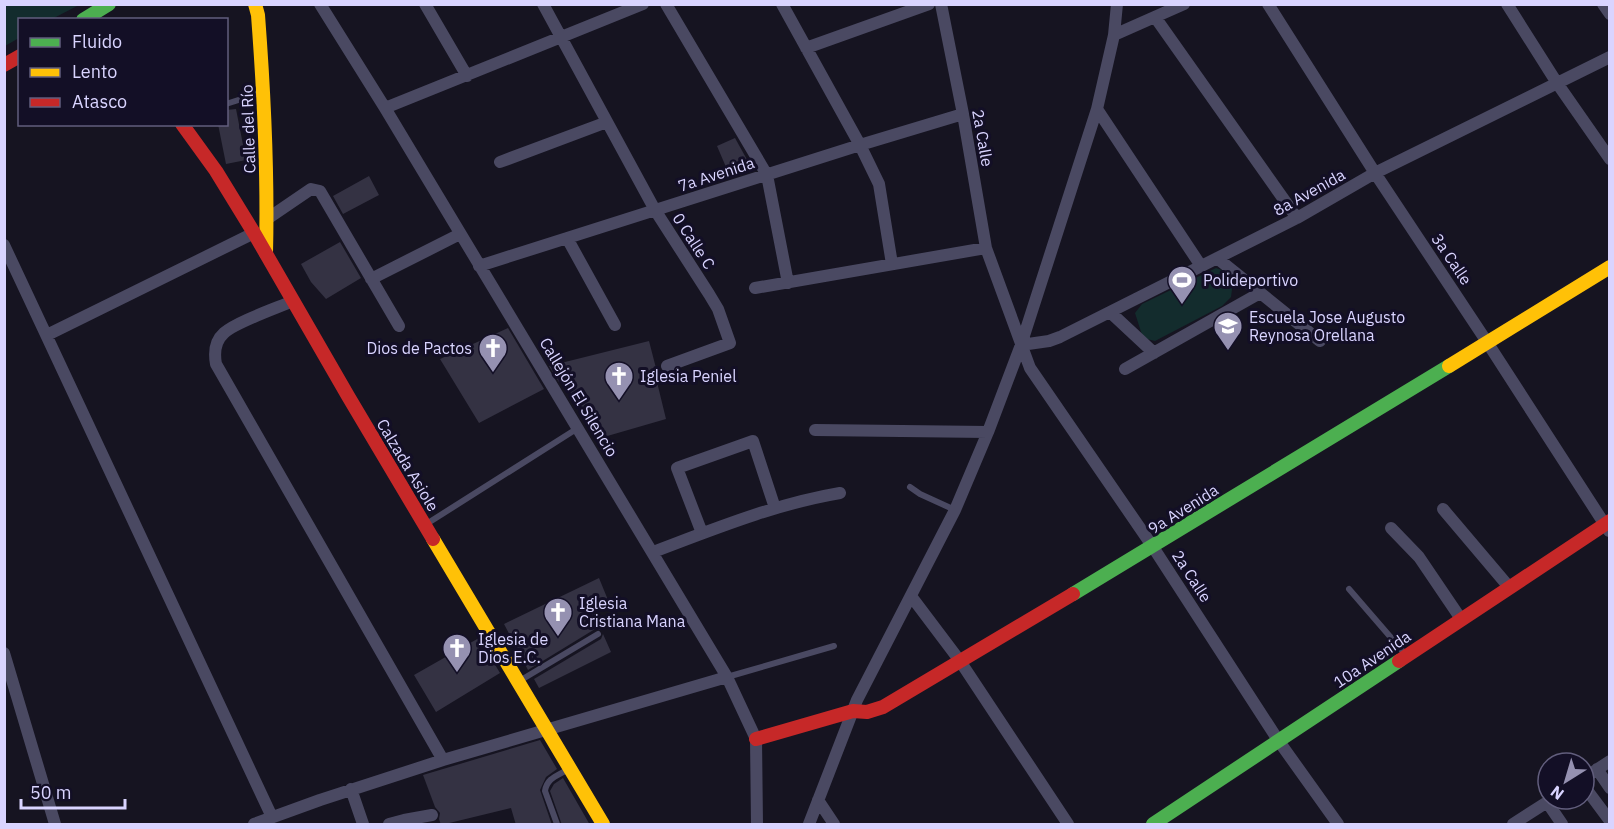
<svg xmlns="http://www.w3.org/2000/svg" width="1614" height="829" font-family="'IBM Plex Sans',sans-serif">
  <rect width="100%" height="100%" fill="#161421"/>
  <path fill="#132c2d" d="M5,4H79V5L52,19L20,20L19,38L5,46Z
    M1216,268L1227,272L1233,282L1231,297L1222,306L1155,341L1143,338L1135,313L1142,304Z"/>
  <path fill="#343243" d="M236,109L246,160L226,164L218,124H226V110Z
    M735,138L750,165L729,174L717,146Z
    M369,176L379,195L343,214L333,196Z
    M340,242L361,278L326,299L311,282L301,264Z
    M508,328L544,389L479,423L440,359Z
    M649,341L657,372L656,378L666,419L597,439L563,379L559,382L549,366Z
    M599,578L608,600L592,608L602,630L595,629L528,670L504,624Z
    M603,634L611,652L539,688L534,679L601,639Z
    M479,638L500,673L436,712L414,675Z
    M540,740L557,769L546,777L540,790L552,825H516L511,808L441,825L439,819L440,813L435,807L423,775Z
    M563,778L590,825H562L550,791L554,784Z"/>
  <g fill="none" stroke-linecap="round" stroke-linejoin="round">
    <path stroke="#4a4962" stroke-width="6" d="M226,104L260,93
      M910,487L920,494L955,510
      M428,523L578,428
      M1349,589L1406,655
      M727,677L834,646
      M521,680L598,634
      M557,824L545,791C547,778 557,776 567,770"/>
    <path stroke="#4a4962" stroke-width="12" d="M320,4L385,108L727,677L756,739L757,824
      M425,4L467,76
      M543,4L655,210L709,294L718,309L730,343L667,366
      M666,4L767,175L788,283
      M782,4L860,145L879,184L892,264
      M941,4L963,114L986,248L1030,368L1153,547L1278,740L1338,824
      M1268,4L1375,173L1487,342L1609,531
      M1507,4L1557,83L1610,159
      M1603,4L1610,14
      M1155,17L1297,218
      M1114,35L1184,4
      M806,48L929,4
      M385,108L643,4
      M1097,109L1201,266
      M500,162L607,122
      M267,219L311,189L320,191L399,326
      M567,238L615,325
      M4,245L272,817
      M1217,258L1320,341
      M479,266L860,145L963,114
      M371,279L460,234
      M755,288L986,248
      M293,301C277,308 236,322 224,333C215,341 214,353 216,364L443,760
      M1110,312L1154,353
      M47,335L254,233
      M1021,345L1049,341L1060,337L1297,218L1375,173L1610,57
      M1125,369L1260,293
      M815,430L988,432
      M1443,509L1509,587
      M1391,528L1419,557L1461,619
      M702,533L677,468L753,441L775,508
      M653,552C714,529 775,504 840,493
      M911,596L960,661L1068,824
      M4,653L55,824
      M1597,769L1610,788
      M1584,778L1610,761
      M1584,786L1610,821
      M351,789L363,824
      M818,800L834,824
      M1547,802L1562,824
      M254,824L320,800L443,760L727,677
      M389,824L404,820L432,815
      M809,824L857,700L955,510L988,432L1021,345L1097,109L1114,35L1117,4
      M1513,824L1552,799"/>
    <path stroke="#4caf50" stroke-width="14" d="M83,20L109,4
      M1073,594L1449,366
      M1153,824L1399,661"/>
    <path stroke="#ffc107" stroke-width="14" d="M255,4L258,15C264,94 268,173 266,253
      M1449,366L1610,267
      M433,539L603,824"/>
    <path stroke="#c62828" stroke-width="14" d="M4,65L20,56
      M182,124L216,171L254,233L348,396L433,539
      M1399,661L1610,521
      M756,739L853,711L867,712L883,707L1073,594"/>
  </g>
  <defs>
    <g id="stadium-pin" transform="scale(1.5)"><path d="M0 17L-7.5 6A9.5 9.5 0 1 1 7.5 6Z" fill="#9591b1" stroke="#130f26"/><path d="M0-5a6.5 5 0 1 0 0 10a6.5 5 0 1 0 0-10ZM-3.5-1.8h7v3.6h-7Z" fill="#fff"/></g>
    <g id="school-pin" transform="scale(1.5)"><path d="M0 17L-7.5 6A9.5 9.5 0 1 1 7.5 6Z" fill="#9591b1" stroke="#130f26"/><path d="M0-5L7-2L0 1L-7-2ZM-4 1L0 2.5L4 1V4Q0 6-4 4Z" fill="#fff"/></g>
    <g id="church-pin" transform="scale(1.5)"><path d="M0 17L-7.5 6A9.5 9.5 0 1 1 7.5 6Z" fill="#9591b1" stroke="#130f26"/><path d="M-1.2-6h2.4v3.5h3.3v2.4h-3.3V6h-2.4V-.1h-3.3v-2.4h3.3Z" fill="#fff"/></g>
  </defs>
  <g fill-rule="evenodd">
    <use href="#stadium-pin" x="1182" y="280"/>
    <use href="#school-pin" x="1228" y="326"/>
    <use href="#church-pin" x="493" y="348"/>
    <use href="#church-pin" x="619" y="376"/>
    <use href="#church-pin" x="558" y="612"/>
    <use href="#church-pin" x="457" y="648"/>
  </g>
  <g text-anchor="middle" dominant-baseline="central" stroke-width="6" stroke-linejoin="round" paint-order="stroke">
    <g font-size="16" fill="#d9d4ff" stroke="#130f26">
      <text transform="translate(248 129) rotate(-92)">Calle del Río</text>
      <text transform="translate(983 138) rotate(80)">2a Calle</text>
      <text transform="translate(716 174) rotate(-18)">7a Avenida</text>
      <text transform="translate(1309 192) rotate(-29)">8a Avenida</text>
      <text transform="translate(694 241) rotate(57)">0 Calle C</text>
      <text transform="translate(1452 259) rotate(56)">3a Calle</text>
      <text transform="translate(579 397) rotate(59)">Callejón El Silencio</text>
      <text transform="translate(408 465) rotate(59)">Calzada Asiole</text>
      <text transform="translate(1183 509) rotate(-32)">9a Avenida</text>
      <text transform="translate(1192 576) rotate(57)">2a Calle</text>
      <text transform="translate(1372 659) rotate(-34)">10a Avenida</text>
    </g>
    <g font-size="16" fill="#d9d4ff" stroke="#130f26" text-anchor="start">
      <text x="1203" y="280">Polideportivo</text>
      <text x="1249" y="317">Escuela Jose Augusto<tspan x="1249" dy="18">Reynosa Orellana</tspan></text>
      <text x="472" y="348" text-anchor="end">Dios de Pactos</text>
      <text x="640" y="376">Iglesia Peniel</text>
      <text x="579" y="603">Iglesia<tspan x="579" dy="18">Cristiana Mana</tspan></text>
      <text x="478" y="639">Iglesia de<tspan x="478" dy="18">Dios E.C.</tspan></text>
    </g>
  </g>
  <rect width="1614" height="829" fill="none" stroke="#d9d4ff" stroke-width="12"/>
  <rect x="18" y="18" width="210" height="108" fill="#130f26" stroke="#625e7d" stroke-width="1.5"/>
  <rect x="30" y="38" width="30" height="9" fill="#4caf50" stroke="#625e7d" stroke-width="1.5"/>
  <text x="72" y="48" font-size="18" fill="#d9d4ff">Fluido</text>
  <rect x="30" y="68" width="30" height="9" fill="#ffc107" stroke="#625e7d" stroke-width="1.5"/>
  <text x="72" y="78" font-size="18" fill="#d9d4ff">Lento</text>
  <rect x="30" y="98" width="30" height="9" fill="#c62828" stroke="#625e7d" stroke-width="1.5"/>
  <text x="72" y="108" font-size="18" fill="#d9d4ff">Atasco</text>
  <g transform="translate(1566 781) rotate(217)"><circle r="28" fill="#130f26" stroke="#625e7d" stroke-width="1.5"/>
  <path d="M0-4.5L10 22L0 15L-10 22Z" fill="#9591b1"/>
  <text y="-9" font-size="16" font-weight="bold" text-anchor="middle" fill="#d9d4ff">N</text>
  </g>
  <path d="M21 799v9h104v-9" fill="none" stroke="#d9d4ff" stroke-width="3"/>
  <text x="30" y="799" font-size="18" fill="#d9d4ff" stroke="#130f26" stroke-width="4.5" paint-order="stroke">50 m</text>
</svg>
